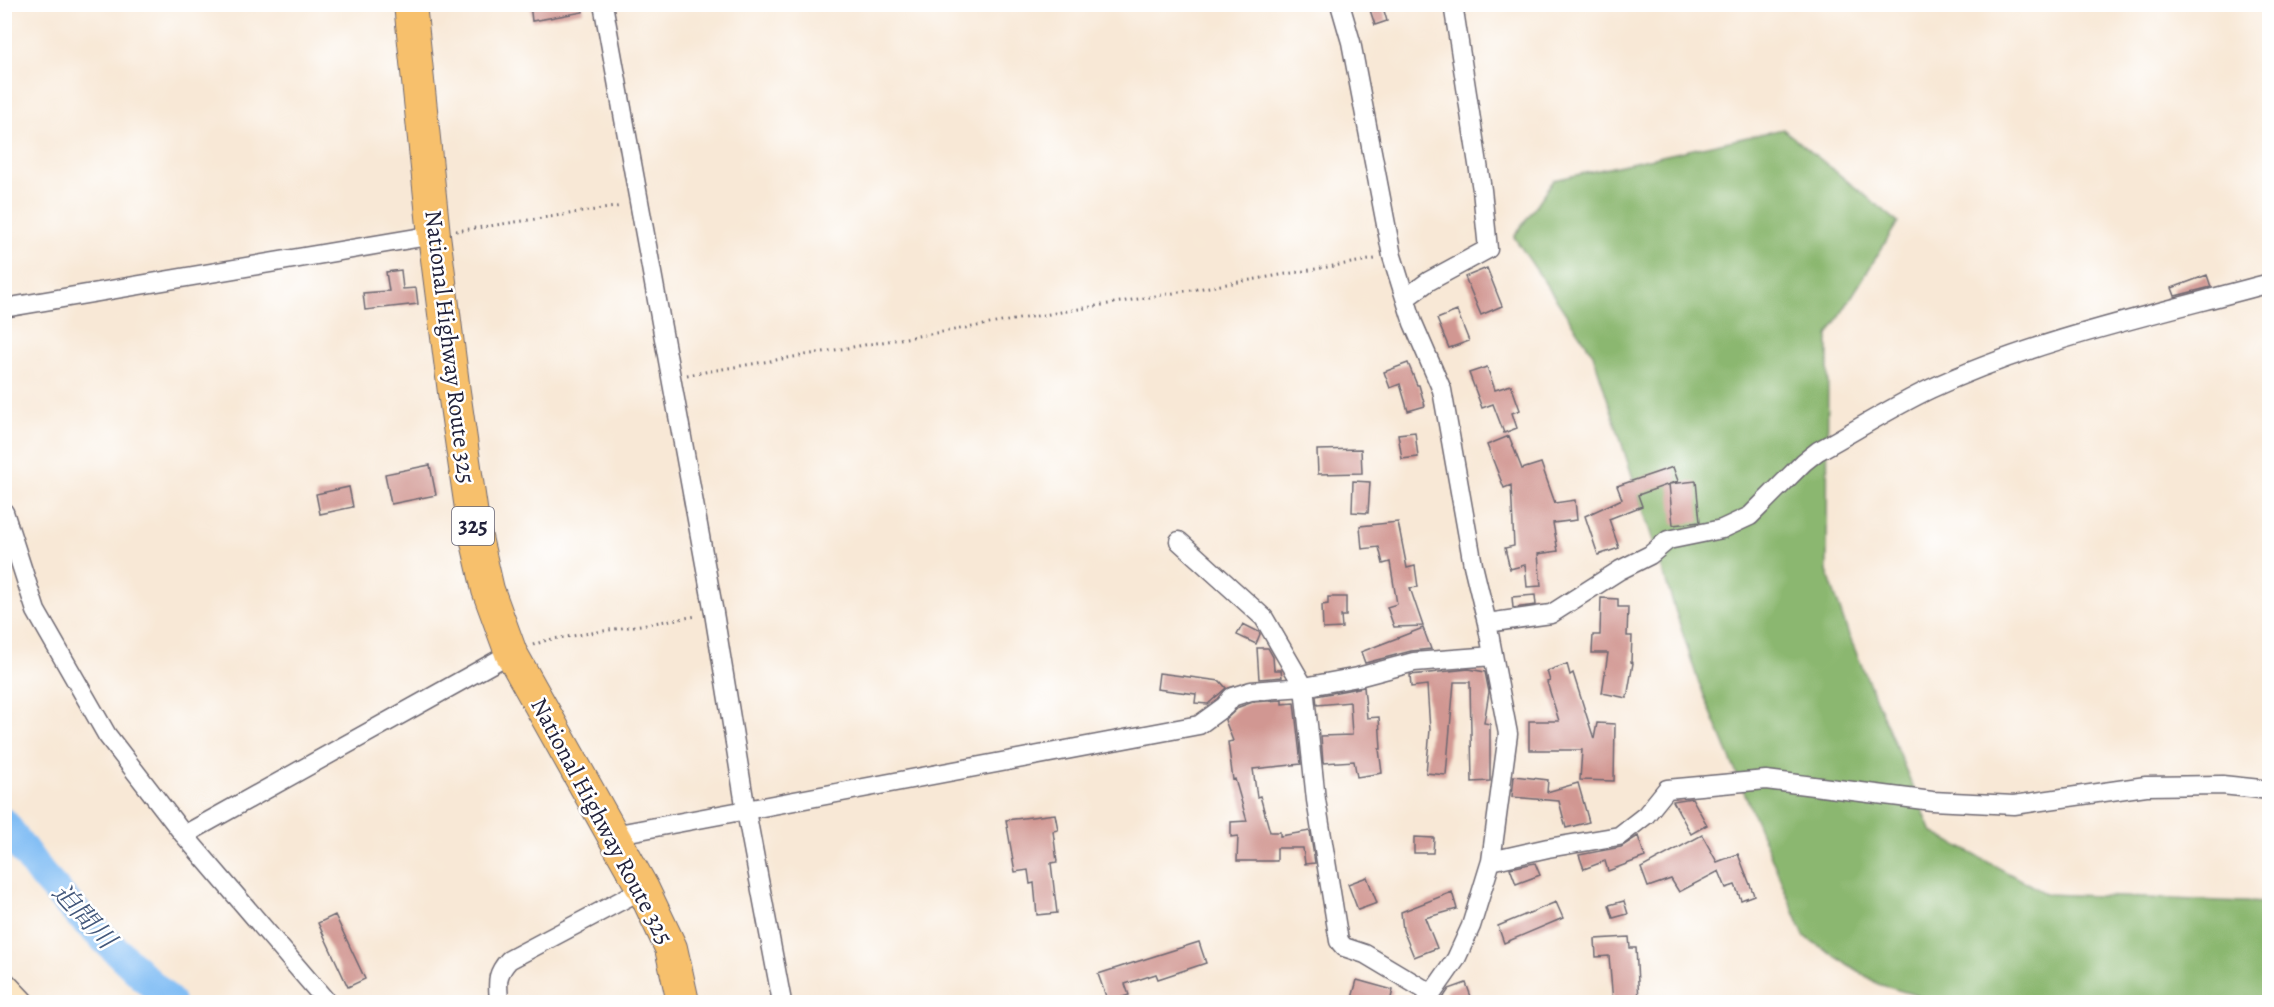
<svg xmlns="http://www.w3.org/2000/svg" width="2274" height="1007" font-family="Alegreya,'Noto Serif JP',serif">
  <rect width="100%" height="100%" fill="#fff"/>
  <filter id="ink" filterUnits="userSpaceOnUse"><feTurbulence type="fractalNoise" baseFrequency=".0167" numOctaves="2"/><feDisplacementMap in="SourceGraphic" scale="12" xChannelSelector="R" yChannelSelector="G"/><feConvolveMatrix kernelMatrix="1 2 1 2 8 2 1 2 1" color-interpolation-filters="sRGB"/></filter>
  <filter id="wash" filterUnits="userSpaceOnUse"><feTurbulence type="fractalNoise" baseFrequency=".008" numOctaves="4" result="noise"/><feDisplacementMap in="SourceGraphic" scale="24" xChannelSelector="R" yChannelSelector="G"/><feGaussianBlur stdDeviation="1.35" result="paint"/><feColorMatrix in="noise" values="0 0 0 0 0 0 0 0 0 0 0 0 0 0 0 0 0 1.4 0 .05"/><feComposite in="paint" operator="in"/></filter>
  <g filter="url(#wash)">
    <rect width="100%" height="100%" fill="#f8e8d6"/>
    <path fill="#8bb76f" stroke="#566c55" stroke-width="1.5" d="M1783,129L1898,222L1828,335L1827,571L1848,633L1932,832L2047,894L2269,903V1002H1939L1878,984L1804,936L1698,681L1593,354L1514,237L1554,180Z"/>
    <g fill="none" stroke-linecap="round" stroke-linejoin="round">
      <path stroke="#81bdf4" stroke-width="30" d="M4,823L41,874L73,909L170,1002"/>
    </g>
    <g id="blocks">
      <path fill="#d19792" d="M530,4H582L583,12L532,21Z
        M1368,4H1382L1387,21L1375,25Z
        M1487,268L1502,306L1481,315L1465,277Z
        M401,270L403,289L416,288L418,304L365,310L363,293L389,291L386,272Z
        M2207,275L2211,287L2175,296L2172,288Z
        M1457,311L1469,341L1449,348L1437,319Z
        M1408,363L1417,385H1419L1425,406L1408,411L1400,384L1390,388L1384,372Z
        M1487,367L1495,390L1511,385L1520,410L1512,413L1517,428L1504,433L1493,404L1482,408L1469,373Z
        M1415,432L1418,457L1402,459L1398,434Z
        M1509,436L1522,469L1541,463L1555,503L1575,500L1577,520L1553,523L1558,551L1538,554L1541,586L1527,587L1525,565L1510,569L1505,548L1514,546L1511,485L1504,488L1487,445Z
        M1361,449L1362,473L1318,474L1317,450Z
        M430,465L436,495L391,504L385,474Z
        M1673,467L1678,481L1638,495L1642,506L1609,519L1619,548L1598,555L1585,516L1622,499L1617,486Z
        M1353,481L1370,482L1368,513L1352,512Z
        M1696,481L1700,522L1673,525L1669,484Z
        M349,487L353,507L320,514L316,494Z
        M1398,522L1407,568L1415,566L1418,587L1410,588L1423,626L1394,627L1387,607L1397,604L1390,562L1383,564L1379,547L1362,549L1360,526Z
        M1535,595L1536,605L1513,608L1512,597Z
        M1328,597H1346V616H1341L1342,628L1323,629L1322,605L1328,604Z
        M1601,598L1618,599V607H1628L1627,636H1632L1631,662L1633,663L1627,698L1602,693L1608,653H1592L1593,635H1600Z
        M1243,624L1259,632L1260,634L1256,644L1237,635Z
        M1423,628L1431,649L1411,651L1365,663L1361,652Z
        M1257,648H1268L1273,657L1274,670H1281L1282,677L1259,679Z
        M1567,664L1570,675L1573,673L1594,739L1597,723L1615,724L1614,781L1580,780L1582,750H1529V721H1559L1547,682L1550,681L1547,671Z
        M1469,669L1485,672L1489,692L1484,723L1490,724V781L1472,782L1470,682H1454L1446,775L1426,773L1430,730L1427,685L1411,687L1410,675Z
        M1159,673L1220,681L1226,688L1208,704L1195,703L1196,694L1157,689Z
        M1364,687L1367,718L1379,717L1381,749H1379L1382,773L1357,777L1354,761L1323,763L1321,736L1352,735L1350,702L1317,705L1316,696Z
        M1282,700V704L1294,703L1301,764L1253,769L1257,797L1260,796L1270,832H1280V836L1310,831L1315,863L1305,864L1303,848H1277V861H1237L1238,836L1231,837V822L1247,821L1235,779L1233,780L1228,742L1233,741L1225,720L1239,707L1253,702Z
        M1514,776L1548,780L1547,792L1578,783L1589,822L1566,828L1559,801L1512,797Z
        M1692,798L1707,825L1691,834L1673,801Z
        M1055,814L1058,830L1053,831L1057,862L1051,863L1057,913L1037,915L1034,883L1030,884L1028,870L1015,872L1006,820Z
        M1702,835L1717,862L1738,854L1754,895L1741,900L1735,885L1726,888L1719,871L1679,892L1671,879L1648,887L1641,868Z
        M1638,836L1645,857L1608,871L1605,861L1584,869L1579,855L1621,847Z
        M1414,837L1434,838L1433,853H1414Z
        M1535,863L1540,875L1516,884L1510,868Z
        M1367,877L1377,903L1358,910L1348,884Z
        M1452,892L1457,909L1425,918L1437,948L1414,957L1403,930L1401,912Z
        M1624,901L1628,914L1613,918L1609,905Z
        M1556,902L1563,918L1504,943L1498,926Z
        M335,915L365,979L348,987L318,923Z
        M1629,937L1630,948H1636L1639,1000L1613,1002L1609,956L1596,957L1595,939Z
        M1199,942L1206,963L1158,979L1156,974L1125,984L1129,995L1108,1002L1098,974Z
        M1357,980L1393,990L1390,1002H1351Z
        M1466,983L1473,1002H1445L1443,998L1449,989Z"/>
    </g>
  </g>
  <g filter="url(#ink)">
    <use href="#blocks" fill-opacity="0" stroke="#6d6771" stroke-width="1.5"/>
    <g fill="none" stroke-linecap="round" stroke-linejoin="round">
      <g stroke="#6d6771" stroke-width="21">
        <path id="street" d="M603,4L714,613L746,811L782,1002
          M1340,4L1351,42L1392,256L1413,323L1442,390L1473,565L1487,623L1508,734L1491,861L1471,926L1456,959L1426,1002
          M1406,298L1429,281L1488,249L1482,190L1453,4
          M4,308L434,235
          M4,512L36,611L107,735L184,835L327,1002
          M1179,541L1264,618L1304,687L1316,800L1339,941L1344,947L1365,954L1432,994
          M1487,623L1551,614L1620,570L1650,555L1668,540L1722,529L1750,516L1804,462L1818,451C1855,431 1892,407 1930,389C2037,339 2156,314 2270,283
          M184,835L511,653
          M613,835L1199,725L1225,706L1232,697L1251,691L1304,687L1358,677L1414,662L1493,656
          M1491,861L1548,848L1619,836L1646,815L1667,789L1766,780L1932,801L2014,805L2146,786L2222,785L2270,790
          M499,1002C498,982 495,976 509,960L643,889"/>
      </g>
      <g stroke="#6d6771" stroke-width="27">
        <path id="secondary" d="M4,984L21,1002"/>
      </g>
      <g stroke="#6d6771" stroke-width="34">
        <path id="highway" d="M410,4L434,235L454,392L474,529L488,590L511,653L643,889L671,948L683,1002"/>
      </g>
      <path stroke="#6d6771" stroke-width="3" stroke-dasharray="1.5 4.5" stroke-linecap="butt" d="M456,231L622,206
        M687,375L1375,259
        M533,645L547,640L697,616"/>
      <use href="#street" stroke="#fff" stroke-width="18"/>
      <use href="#secondary" stroke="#fce6c4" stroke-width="24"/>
      <use href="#highway" stroke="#f7c06c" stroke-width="32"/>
    </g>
  </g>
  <g text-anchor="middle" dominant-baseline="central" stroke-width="5" stroke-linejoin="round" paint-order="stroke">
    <rect fill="#fff" stroke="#646476" stroke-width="1.5" x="452" y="507" width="42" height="38" rx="4.5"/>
    <g font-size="22" font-weight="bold" fill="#22223b">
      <text x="473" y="526">325</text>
    </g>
    <g font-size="24" fill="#22223b" stroke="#fff">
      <text transform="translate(450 347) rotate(83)">National Highway Route 325</text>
      <text transform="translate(602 821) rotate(62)">National Highway Route 325</text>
    </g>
    <g font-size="26" font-style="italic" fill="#43587c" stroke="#fff">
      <text transform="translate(84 916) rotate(47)">迫間川</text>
    </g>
  </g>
  <rect width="2274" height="1007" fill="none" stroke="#fff" stroke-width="24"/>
</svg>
